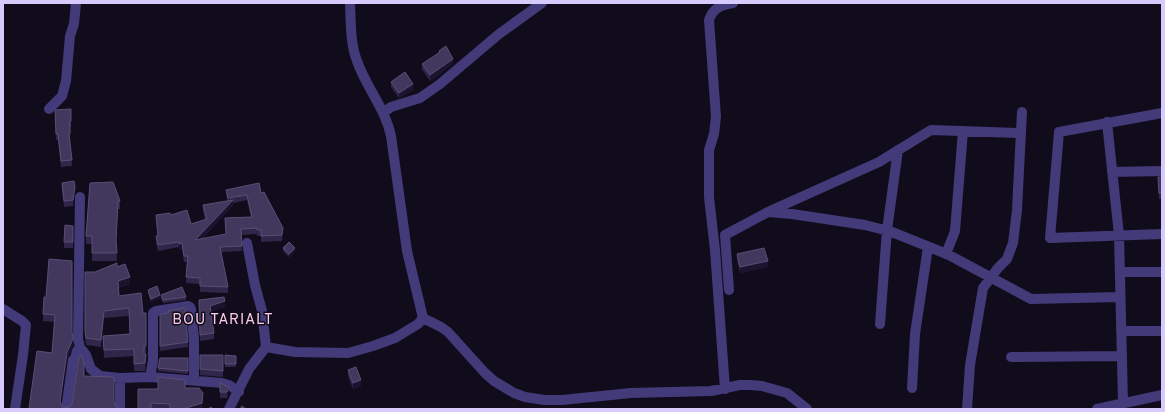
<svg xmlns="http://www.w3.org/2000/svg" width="1165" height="412" font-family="Overpass,sans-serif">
  <rect width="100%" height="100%" fill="#110c1c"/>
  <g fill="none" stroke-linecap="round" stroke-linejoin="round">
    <path stroke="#433a79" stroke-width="10" d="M49,109L62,96L66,81L70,36L74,24L76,3
      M383,113L391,107L420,98L440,84L499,34L542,3
      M1162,113L1059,132L1050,238L1162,234
      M1107,122L1119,235L1123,403
      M1112,172L1162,171
      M80,197L78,339L81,352L83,351L86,355L91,369L100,376L120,378L150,377L222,383L229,385L239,392
      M770,211L879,162L931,130L1020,133
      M946,254L955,231L963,131
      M1120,272H1162
      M729,290L725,235L768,212L792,214L865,225L892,232L949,255L1031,299L1120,297
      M3,309L22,321L26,325L23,355L15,409
      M423,318L441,327L448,332L485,373L494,381L514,393L525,397L544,400H562L631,393L711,391L740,385H750L762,386L787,393L807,409
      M880,324L887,230L898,150
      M1121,331H1162
      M266,347L295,352L348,353L373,346L395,338L418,324L423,318L407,251L391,136C385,108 366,87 357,61C350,43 351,22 350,3
      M1011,357L1122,356
      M150,377L153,361V313L156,311L188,306L190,307L191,309L194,339V380
      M120,378V409
      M912,388L915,334L928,247
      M725,389L715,250L709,197V150L714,134L716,117L709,20C713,8 721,5 733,3
      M66,409L73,360L75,359L77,351L80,349L81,352
      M229,409L249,369L266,347L262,311L255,285L247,243
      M967,409L970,365L983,288L998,268L1007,259L1013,243L1017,210L1022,112
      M1097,409L1162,395"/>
  </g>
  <path fill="#302649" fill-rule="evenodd" d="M439,51L453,64L430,81L422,69V64L439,53Z
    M391,82L413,90L399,98L391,87Z
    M71,109V127H70V140L72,166L61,167L58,140H56L55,115Z
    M1158,177H1162V199H1159Z
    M62,183L75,193L73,206L64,207L62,189Z
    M90,183L120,201V209H118L116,243L117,261H92V244H86V236Z
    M226,190L261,193L283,234L282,241L261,242V236H257V234L241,235L242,251L221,252L228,287V293L200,292V284L186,283L187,262H184L182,249L179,250V247L158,251L156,242V236H158L156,221V215H171L191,224L205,220L203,211V205L227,201ZM247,200L251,217L225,218L226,234L202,239L233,205V203Z
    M73,226V248H64V242Z
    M283,248L295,251L289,257L283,251Z
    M737,254L768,267L740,273L737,260Z
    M117,267L130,284L118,288L119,296L143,313H146V353H144L146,361L145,371H134V356L104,358L103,336L130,334L129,316L104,318L101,347L86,345L85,338V272H95Z
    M148,290L160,298L151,302L148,293Z
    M161,295L186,297V300L163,303L161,298Z
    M46,297L72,333L73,346L67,359L60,403L62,407L68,408L72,404L84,376L114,402L117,408L29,409L52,353L55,322L43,321V314Z
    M199,300L225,307L211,311L214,333V339L200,341Z
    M168,311L188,342V347L160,351V314L168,313Z
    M200,355H223V377L200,375Z
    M225,355L236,356V367H225Z
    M188,358V374L158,371V368Z
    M348,370L361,386L353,389L348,376Z
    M220,383L229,393L227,398H220Z
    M185,388L203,393L202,409H138L158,389Z"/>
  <path fill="#1c142f" d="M453,59V64L430,81V75Z
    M413,84V90L399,98V93Z
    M75,187V193L73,206V200Z
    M233,200V205L195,246V240Z
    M283,228V234L282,241V235Z
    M182,243V249L179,250V244Z
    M295,248V251L289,257V254Z
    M768,261V267L740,273V267Z
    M130,277V284L118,288V281Z
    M160,295V298L151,302V299Z
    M225,301V307L210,312V306Z
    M104,311V318L101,347V340Z
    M73,339V346L67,359L60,408V401L67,352Z
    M146,354V361L145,371V363Z
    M361,380V386L353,389V383Z
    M229,387V393L227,398V392Z
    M203,393L202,409H183Z"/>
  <path fill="#42385d" stroke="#594f76" d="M446,46L453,59L430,75L422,64L440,52L439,51Z
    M405,72L413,84L399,93L391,82Z
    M71,109V121H70V134H69L72,160L61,161L58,134H56L55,110Z
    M1158,177H1162V193H1159Z
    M74,181L75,187L73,200L64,201L62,183Z
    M113,182L120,201H118L116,240L117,253H92V236H86L90,183Z
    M259,183L261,193L264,192L283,228L282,235L261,236V230H257V228L241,229L242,246L220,247L228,287L200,286V278L186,277L188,256H184L182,243L179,244V242L158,245L156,236H158L156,215L170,213L171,215L187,210L191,224L207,219L203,205L233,200L195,240L226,234L225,218L252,217L247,195L228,198L226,190Z
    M65,225L73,226V242H64Z
    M289,242L295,248L289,254L283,248Z
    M764,248L768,261L740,267L737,254Z
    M49,259L72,261V332L73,339L67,352L60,401L62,407L68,408L72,404L79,357L81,355L84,362V376L114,377V402L117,408V409H29L30,401L37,351L52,353L55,315L43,314L44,297H46Z
    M117,263V267L125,264L130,277L118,281L119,296L141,293L143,313H146V346H144V354H146L145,363L134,364V349L104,350L103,336L130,334L129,308L104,311L101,340L86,338L85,331V272H95Z
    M157,286L160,295L151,299L148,290Z
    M182,287L186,297L163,300L161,295Z
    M224,297L225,301L210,306L214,333L200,335L199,300Z
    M185,308L188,342L160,346V314L169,313L168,311Z
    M200,355H223V371L200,369Z
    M225,355L236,356V364H225Z
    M160,358H188V371L158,368Z
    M356,367L361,380L353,383L348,370Z
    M158,377L185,380V388H199L203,393L202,403L183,409H170V404L151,403V409H138V389H158Z
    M220,383L229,387L227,392H220Z
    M242,406L246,409H240Z
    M211,407L213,409H208Z"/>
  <g text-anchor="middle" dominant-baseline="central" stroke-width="3" stroke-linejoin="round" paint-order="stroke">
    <g font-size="15" letter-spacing="1" fill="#fccce6" stroke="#110c1c">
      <text x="223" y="320">BOU TARIALT</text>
    </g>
  </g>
  <rect width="1165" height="412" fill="none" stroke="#d6cbfc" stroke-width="8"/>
</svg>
